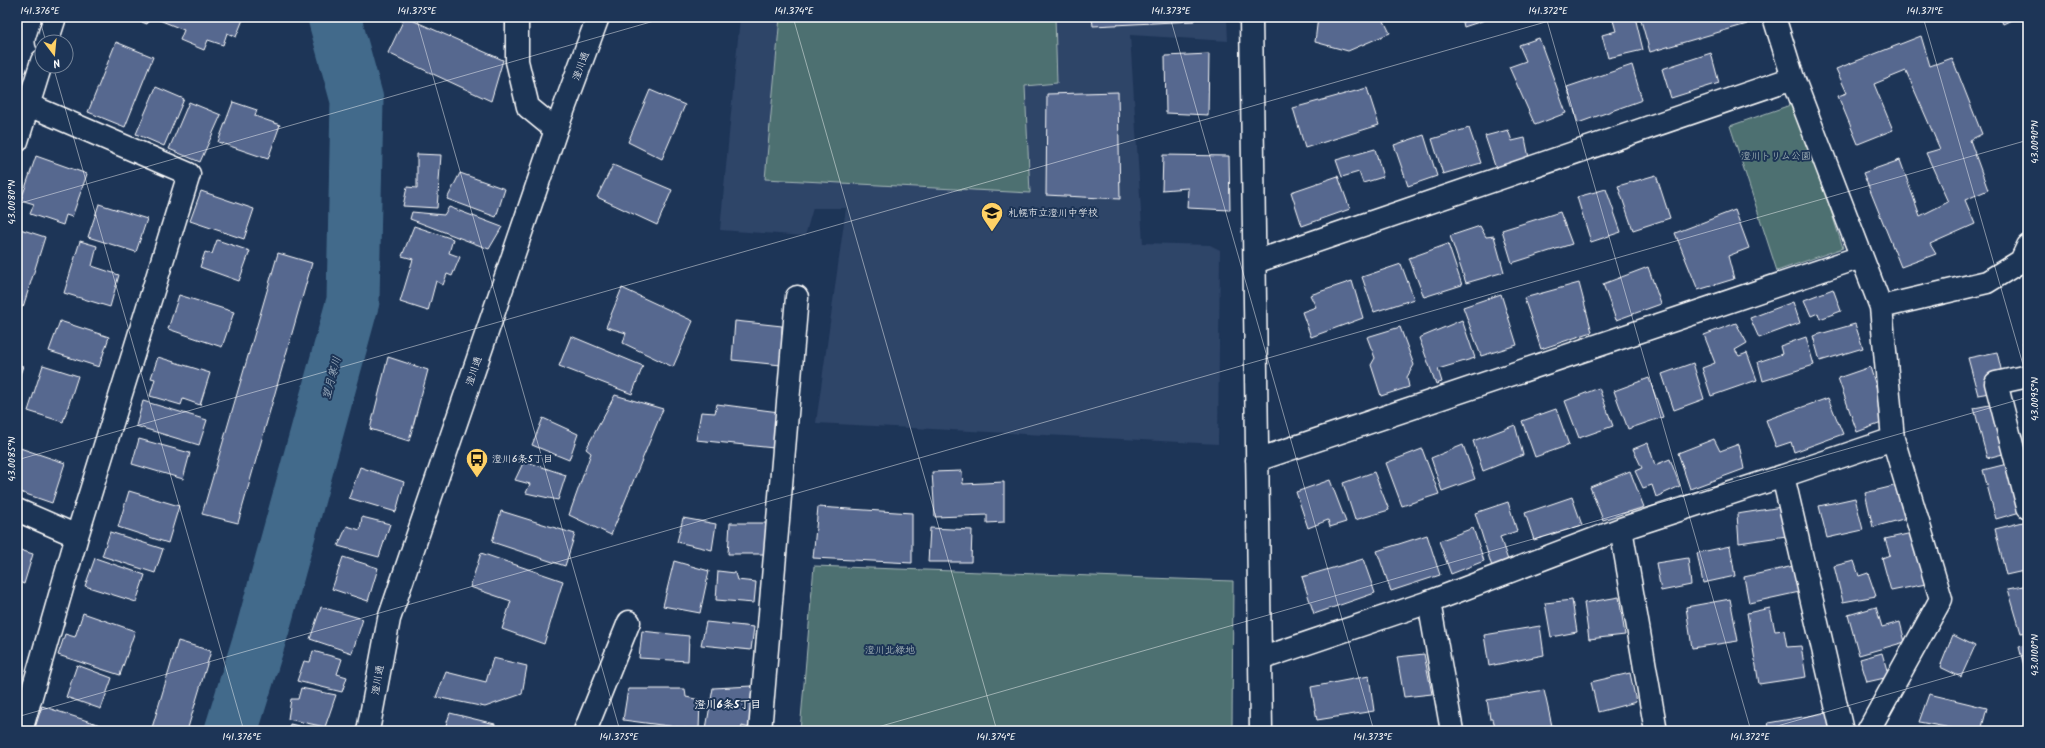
<svg xmlns="http://www.w3.org/2000/svg" width="2045" height="748" font-family="Kalam,'Klee One',sans-serif">
  <rect width="100%" height="100%" fill="#1d3557"/>
  <filter id="ink" filterUnits="userSpaceOnUse"><feTurbulence type="fractalNoise" baseFrequency=".025" numOctaves="2"/><feDisplacementMap in="SourceGraphic" scale="8" xChannelSelector="R" yChannelSelector="G"/><feConvolveMatrix kernelMatrix="1 2 1 2 8 2 1 2 1" color-interpolation-filters="sRGB"/></filter>
  <g filter="url(#ink)">
    <path fill="#2e4468" d="M740,17H1227L1228,41L1130,35L1143,243L1210,245L1220,250L1218,444L816,423L846,208H813L805,236L720,230Z"/>
    <path fill="#4e7071" stroke="#a6b8b8" d="M780,17H1055L1057,83L1025,86L1030,193L765,179Z
      M1796,103L1843,248L1777,271L1730,126Z
      M814,566L1233,581L1232,731H800Z"/>
    <g fill="none" stroke-linecap="round" stroke-linejoin="round">
      <path stroke="#436b8b" stroke-width="53" d="M231,731L263,628L353,301L357,100L334,17"/>
    </g>
    <path fill="#56678f" stroke="#fff" d="M129,17H150L147,24Z
      M152,17H244L236,37L227,33L223,45L208,40L204,50L180,40L184,30Z
      M405,17L503,60L491,101L388,53Z
      M1092,17H1194V21L1093,26Z
      M1318,17H1382L1390,33L1348,51L1315,42Z
      M1450,17H1494L1464,27L1462,18L1451,21Z
      M1612,17H1635L1643,50L1608,58L1602,35L1616,31Z
      M1640,17H1746L1747,24L1650,52Z
      M2000,17H2018L2003,24Z
      M1921,36L1930,66L1952,58L1982,134L1970,140L1988,190L1965,200L1975,224L1930,244L1936,254L1901,267L1863,173L1900,160L1920,216L1948,202L1926,153L1940,149L1906,71L1874,84L1893,130L1858,144L1838,96L1847,93L1836,69Z
      M1539,38L1566,113L1535,125L1509,67L1526,61L1519,45Z
      M116,42L153,57L125,127L88,112Z
      M1711,53L1719,83L1671,98L1662,69Z
      M1209,54L1208,115L1166,113L1165,56Z
      M1632,65L1642,100L1578,123L1567,87Z
      M156,87L184,99L164,146L136,134Z
      M1367,88L1379,125L1305,148L1293,108Z
      M650,90L685,105L662,159L628,142Z
      M1118,92L1120,199L1046,195L1047,94Z
      M189,102L221,115L200,162L169,149Z
      M233,102L257,110L255,116L280,125L268,159L218,142Z
      M1469,128L1481,163L1443,174L1432,139Z
      M1508,130L1512,141L1525,138L1529,158L1496,169L1485,136Z
      M1424,135L1437,176L1408,186L1394,145Z
      M1375,149L1383,177L1363,183L1359,172L1342,177L1336,160Z
      M417,154L441,155L437,208L403,206L407,187L417,188Z
      M1163,155L1229,156L1230,210L1187,208L1188,188L1162,190Z
      M36,156L87,174L72,217L66,215L63,225L30,214L34,204L21,200Z
      M613,165L672,190L657,225L597,197Z
      M460,173L505,189L496,217L447,199Z
      M1656,175L1670,218L1633,230L1618,186Z
      M1338,176L1350,209L1302,226L1291,192Z
      M1606,189L1621,232L1591,242L1577,197Z
      M201,191L254,209L244,239L190,221Z
      M99,204L147,219L136,252L88,237Z
      M449,207L502,227L489,249L410,219L412,212L444,215Z
      M1735,210L1749,248L1728,256L1734,279L1698,290L1675,233Z
      M1560,212L1572,244L1512,263L1502,230Z
      M414,226L453,239L449,253L460,257L452,276L447,274L443,285L436,281L428,311L400,302L413,259L402,256Z
      M1480,226L1486,237L1494,236L1504,272L1466,283L1450,236Z
      M17,228L45,237L23,307L17,305Z
      M217,240L250,251L239,281L200,267L205,252L212,254Z
      M80,241L97,246L92,266L119,275L110,307L64,293Z
      M1448,244L1462,285L1424,297L1409,258Z
      M278,253L312,263L238,523L202,514Z
      M1401,264L1414,299L1374,312L1362,277Z
      M1648,267L1661,304L1616,320L1603,284Z
      M1352,281L1363,318L1311,337L1302,312L1316,307L1310,295Z
      M1579,283L1592,332L1541,349L1524,298Z
      M622,288L693,321L673,367L623,343L626,333L606,327Z
      M1833,289L1841,311L1820,319L1818,313L1811,316L1804,300Z
      M1501,294L1517,345L1481,356L1463,307Z
      M179,295L234,312L222,347L168,329Z
      M1793,302L1800,323L1759,338L1750,318Z
      M1462,320L1475,358L1438,369L1442,382L1436,384L1419,338Z
      M60,321L109,337L99,367L49,351Z
      M735,321L782,326L781,365L732,360Z
      M1736,323L1747,343L1735,350L1739,356L1747,353L1757,380L1711,396L1702,368L1715,363L1704,335Z
      M1855,324L1863,348L1820,361L1813,336Z
      M1400,327L1414,365L1407,377L1409,387L1381,396L1371,365L1375,358L1367,337Z
      M571,336L643,366L632,394L559,366Z
      M1806,337L1814,365L1763,381L1758,362L1782,354L1780,346Z
      M2028,338V365L2022,339Z
      M1997,352L2006,390L1978,395L1968,358Z
      M158,357L210,373L200,405L183,399L181,405L150,396L155,379L151,378Z
      M388,357L428,370L409,441L370,429Z
      M1693,363L1704,399L1674,410L1662,374Z
      M17,365L23,366L17,383Z
      M43,365L78,376L63,422L28,411Z
      M1870,367L1887,421L1857,432L1838,378Z
      M1649,378L1663,417L1628,429L1614,391Z
      M1599,388L1613,426L1579,438L1565,401Z
      M615,395L663,409L611,535L569,515L591,453L586,449Z
      M1828,398L1843,434L1794,452L1791,442L1776,447L1766,420Z
      M143,401L207,420L199,445L136,426Z
      M2005,402L2019,450L1987,458L1974,408Z
      M717,404L779,412L774,448L696,440L701,412L715,413Z
      M1556,409L1569,445L1535,457L1522,421Z
      M543,418L578,434L569,460L532,445Z
      M1515,425L1523,455L1483,471L1473,441Z
      M139,439L190,453L183,479L132,464Z
      M1714,439L1720,451L1739,444L1744,469L1690,489L1678,453Z
      M1648,443L1655,465L1670,459L1680,486L1656,497L1652,485L1643,488L1635,471L1642,468L1633,449Z
      M1463,445L1475,479L1442,491L1431,458Z
      M20,448L65,463L52,503L17,491V456Z
      M1422,449L1439,494L1402,506L1386,463Z
      M524,461L566,475L558,500L526,493L530,484L515,480Z
      M2015,462L2027,510L1996,519L1983,470Z
      M360,467L404,482L396,512L349,498Z
      M962,471L963,484L1004,482V522L987,523V515L935,517L932,472Z
      M1630,471L1644,507L1603,520L1590,487Z
      M1374,472L1389,510L1355,520L1343,483Z
      M1330,480L1346,522L1330,527L1328,520L1308,528L1296,492Z
      M1898,485L1907,518L1873,527L1865,493Z
      M129,491L179,506L168,543L118,527Z
      M1572,497L1582,525L1534,540L1525,513Z
      M1855,498L1863,530L1827,538L1819,506Z
      M1508,502L1517,531L1500,537L1509,563L1493,570L1475,513Z
      M1788,506L1793,535L1739,543L1737,514Z
      M818,507L912,513V563L813,558Z
      M501,511L575,534L565,566L492,542Z
      M362,517L390,524L379,557L338,546L347,526L360,530Z
      M683,518L716,524L712,550L677,542Z
      M2027,521L2028,570L2006,575L1995,529Z
      M730,523H772L770,554H728Z
      M930,528L972,530L971,562H928Z
      M1473,528L1484,561L1451,574L1439,541Z
      M110,532L163,549L155,573L102,556Z
      M1912,533L1926,584L1891,591L1882,558L1890,555L1885,539Z
      M1427,535L1440,575L1391,591L1377,551Z
      M1730,546L1735,576L1703,583L1697,553Z
      M17,549L33,554L24,584L17,581Z
      M481,553L563,581L544,644L502,629L511,601L470,587Z
      M343,557L378,568L368,601L332,589Z
      M95,558L145,575L136,602L85,586Z
      M1688,558L1691,585L1661,591L1656,563Z
      M1363,559L1375,593L1314,614L1302,577Z
      M674,561L709,571L700,613L663,606Z
      M1854,561L1859,576L1868,573L1876,596L1843,602L1834,566Z
      M1798,565L1804,591L1749,603L1744,577Z
      M718,571L735,573L737,580L756,582L754,603L716,600Z
      M2028,585V632L2021,633L2008,589Z
      M1619,597L1625,635L1589,639L1584,603Z
      M1730,599L1738,641L1692,648L1686,607Z
      M1572,600L1577,632L1551,637L1545,603Z
      M321,607L363,619L352,653L310,639Z
      M1876,607L1882,627L1900,622L1905,642L1859,655L1848,615Z
      M1770,608L1775,631L1784,630L1787,647L1801,646L1806,677L1759,684L1747,613Z
      M83,613L135,631L120,675L58,655L65,634L75,637Z
      M706,622L754,627L751,650L701,645Z
      M1540,626L1544,655L1489,666L1484,635Z
      M642,631L689,636L688,661L639,658Z
      M1953,635L1975,646L1961,677L1940,667Z
      M178,641L211,651L187,731H151Z
      M2028,645V681L2019,647Z
      M313,651L342,659L337,674L347,677L342,692L297,681L304,661L310,662Z
      M1882,653L1889,677L1867,682L1860,659Z
      M1424,654L1432,694L1404,697L1397,657Z
      M493,658L527,666L522,694L485,707L436,697L446,672L486,682Z
      M77,665L112,678L101,709L66,697Z
      M1630,673L1636,702L1598,712L1591,682Z
      M1369,676L1374,711L1317,720L1311,687Z
      M752,686L749,728L742,726L741,731L706,729L713,688Z
      M301,688L336,695L325,727L288,719L291,699H298Z
      M628,689H685L686,697L700,700L699,730L623,720Z
      M1544,690L1552,726L1519,731H1496L1493,719H1490L1487,700Z
      M1929,694L1987,708L1981,731H1967L1919,722Z
      M42,706L109,728L108,731H34Z
      M1831,712L1834,731H1770L1768,723Z
      M450,713L495,724L493,731H444Z
      M290,724L320,731H289Z
      M1428,726L1429,731H1406Z"/>
    <g fill="none" stroke-linecap="round" stroke-linejoin="round">
      <g stroke="#fff" stroke-width="25">
        <path id="street" d="M1251,17L1261,731
          M1774,17L1793,78L1881,307L1893,439L1941,599L1868,731
          M47,42L55,17
          M17,100L189,174L77,536L21,731
          M17,141L42,61
          M1255,262L1793,78
          M1881,307L1987,282L2021,261L2028,246
          M2028,376L1996,383L2028,507
          M1257,460L1861,257
          M17,510L77,536
          M1621,529L1656,731
          M1429,602L1452,731
          M1260,659L1429,602L1621,529L1783,476
          M585,731L629,622
          M760,731L797,297
          M1842,731L1783,476L1893,439"/>
      </g>
      <g stroke="#fff" stroke-width="25">
        <path id="secondary" d="M517,17V61L528,107L556,130
          M368,731L389,619L556,130L598,17"/>
      </g>
      <use href="#street" stroke="#1d3557" stroke-width="22"/>
      <use href="#secondary" stroke="#1d3557" stroke-width="22"/>
    </g>
  </g>
  <path fill="none" stroke="#fff" stroke-width="1" stroke-opacity="0.45" d="M39,17L46,42M416,17L620,731M793,17L997,731M1170,17L1374,731M1546,17L1751,731M1923,17L2028,382M53,66L244,731M17,204L668,17M17,460L1563,17M17,717L2028,140M864,731L2028,397M1760,731L2028,654"/>
  <defs>
    <g id="school-pin" transform="scale(1.15)"><path d="M0 17L-7.5 6A9.5 9.5 0 1 1 7.5 6Z" fill="#ffd166" stroke="#1d3557"/><path d="M0-5L7-2L0 1L-7-2ZM-4 1L0 2.5L4 1V4Q0 6-4 4Z" fill="#111"/></g>
    <g id="bus-pin" transform="scale(1.15)"><path d="M0 17L-7.5 6A9.5 9.5 0 1 1 7.5 6Z" fill="#ffd166" stroke="#1d3557"/><path d="M-5-6H5V4H4V6H2V4H-2V6H-4V4H-5ZM-3.5-4V0h7V-4ZM-3.5 1.2v1.5H-2V1.2ZM2 1.2v1.5H3.5V1.2Z" fill="#111"/></g>
  </defs>
  <g fill-rule="evenodd">
    <use href="#school-pin" x="992" y="213"/>
    <use href="#bus-pin" x="477" y="459"/>
  </g>
  <g text-anchor="middle" dominant-baseline="central" stroke-width="4" stroke-linejoin="round" paint-order="stroke">
    <g font-size="10" fill="#fff" stroke="#1d3557">
      <text transform="translate(581 66) rotate(-69)">澄川通</text>
      <text transform="translate(474 371) rotate(-71)">澄川通</text>
      <text transform="translate(378 680) rotate(-80)">澄川通</text>
    </g>
    <g font-size="10" fill="#b8c6c6" stroke="#1d3557">
      <text x="1776" y="156">澄川トリム公園</text>
      <text x="890" y="650">澄川北緑地</text>
    </g>
    <g font-size="10" fill="#fff" stroke="#1d3557" text-anchor="start">
      <text x="1008" y="213">札幌市立澄川中学校</text>
      <text x="492" y="459">澄川6条5丁目</text>
    </g>
    <g font-size="11" font-style="italic" fill="#b4c4d1" stroke="#1d3557">
      <text transform="translate(332 378) rotate(-75)">望月寒川</text>
    </g>
    <g font-size="11" font-weight="bold" fill="#fff" stroke="#1d3557">
      <text x="728" y="705">澄川6条5丁目</text>
    </g>
  </g>
  <rect width="2045" height="748" fill="none" stroke="#1d3557" stroke-width="44"/>
  <g transform="translate(54 54) rotate(164)"><circle r="19" fill="#1d3557" stroke="#77869a"/>
  <path d="M0-3L7 15L0 10L-7 15Z" fill="#ffd166"/>
  <text y="-6" font-size="11" font-weight="bold" text-anchor="middle" fill="#ffffff">N</text>
  </g>
  <rect x="22" y="22" width="2001" height="704" fill="none" stroke="#fff" stroke-width="1.5"/>
  <g font-size="10" text-anchor="middle" fill="#fff">
    <text x="40" y="14">141.376°E</text>
    <text x="417" y="14">141.375°E</text>
    <text x="794" y="14">141.374°E</text>
    <text x="1171" y="14">141.373°E</text>
    <text x="1548" y="14">141.372°E</text>
    <text x="1925" y="14">141.371°E</text>
    <text transform="translate(2034 142) rotate(-90)" y="4">43.0090°N</text>
    <text transform="translate(11 202) rotate(-90)" y="4">43.0080°N</text>
    <text transform="translate(2034 399) rotate(-90)" y="4">43.0095°N</text>
    <text transform="translate(11 459) rotate(-90)" y="4">43.0085°N</text>
    <text transform="translate(2034 655) rotate(-90)" y="4">43.0100°N</text>
    <text x="242" y="740">141.376°E</text>
    <text x="619" y="740">141.375°E</text>
    <text x="996" y="740">141.374°E</text>
    <text x="1373" y="740">141.373°E</text>
    <text x="1750" y="740">141.372°E</text>
  </g>
</svg>
